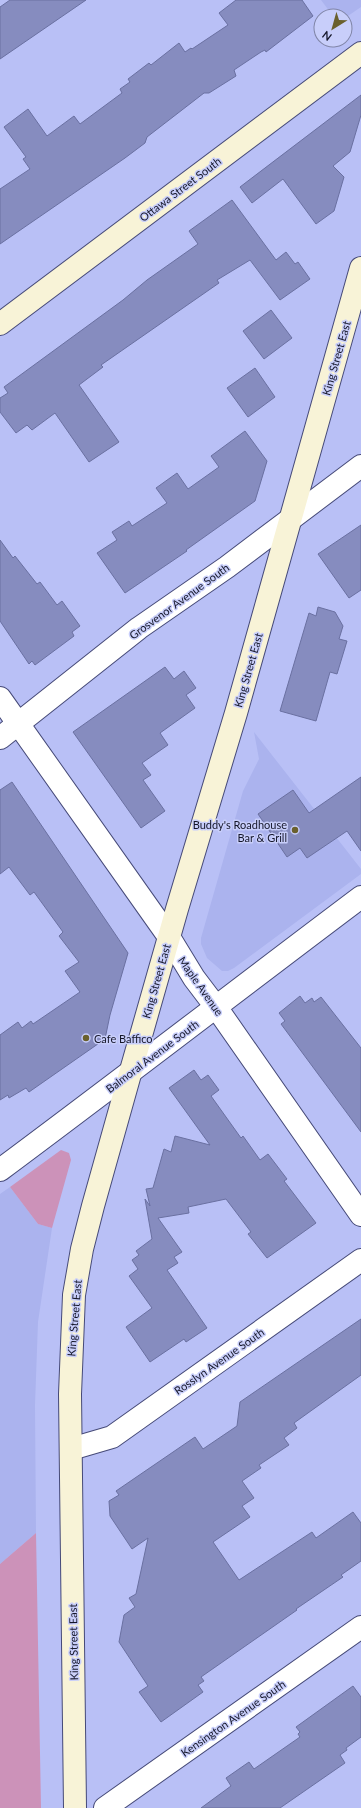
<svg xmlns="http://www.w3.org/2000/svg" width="361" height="1808" font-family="Lato,sans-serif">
  <rect width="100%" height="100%" fill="#b9c0f6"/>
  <path fill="#abb3ee" d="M321,0H361V7L345,18V16H333Z
    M254,732L361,869V874L234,968L228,971H222L207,958L201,944V938L243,791L259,759Z
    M10,1187L38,1224L52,1228L38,1322L35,1405L36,1533L0,1564V1194Z"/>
  <path fill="#cc92b9" d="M61,1150L69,1153L71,1160L52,1228L38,1224L10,1187Z
    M36,1533L41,1808H0V1564Z"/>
  <path fill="#868cbf" stroke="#6a70a1" d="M10,0H86L0,59V7Z
    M236,0H302L313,16L266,52L265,50L261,52L234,70L236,76L209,93H204L147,137L145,143L125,158L0,244V189L30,169L23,159L26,157L4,127L28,109L47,136L74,116L80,124L122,93L120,89L130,82L128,79L149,63L151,65L179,43L185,52L191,48L192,49L228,25L219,13Z
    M361,95V115L350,152L333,166L344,177L334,211L316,224L283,179L252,203L240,187Z
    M232,200L276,260L286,252L295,264L298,262L310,279L280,300L250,260L217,280L219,283L101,365L103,367L79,385L119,442L89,462L55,413L32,430L27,425L16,433L0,412V398L8,393L4,387L123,300L147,280L198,244L189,231Z
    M271,310L292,338L264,359L243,331Z
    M255,368L275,397L248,417L227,388Z
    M245,431L267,461L255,501L186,550L187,551L125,593L97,553L117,540L112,532L129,521L132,526L167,503L156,488L177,473L188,489L219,467L211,456Z
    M361,525V590L349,598L318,554Z
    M0,540L13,558L15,556L37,584L40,582L57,605L62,601L80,626L72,632L74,636L35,665L32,661L29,664L0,621Z
    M318,607L335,612L343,626L339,639L347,641L337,674L330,672L316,721L280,711L309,613L316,616Z
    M165,667L174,679L184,671L196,688L186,695L195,708L160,733L168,745L142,763L151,775L143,780L165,811L141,828L73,732Z
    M361,777V851L347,831L307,858L300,848L287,857L258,814L293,790L309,813Z
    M12,782L128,953L110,1015L105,1039L29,1092L26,1088L9,1098L8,1095L0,1100V1035L18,1022L22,1028L31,1021L33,1024L80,992L65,971L79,962L59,936L63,932L34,892L30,895L9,867L0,874V790Z
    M300,996L305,1003L312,998L314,1002L321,997L361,1048V1132L281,1024L285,1021L279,1013Z
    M194,1070L201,1080L208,1075L219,1090L211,1096L241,1138L243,1136L260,1160L268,1154L287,1179L284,1181L316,1223L267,1258L248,1234L251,1232L226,1199L188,1207L189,1213L158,1218L182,1252L174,1257L178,1263L167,1270L207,1328L186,1342L184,1339L150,1362L126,1327L152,1308L129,1276L138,1269L132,1260L139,1255L136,1251L152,1239L145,1199L150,1206L146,1189L153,1188L164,1149L171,1152L175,1136L210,1145L169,1088Z
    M361,1319V1375L294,1423L297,1428L284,1438L289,1445L259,1465L261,1468L242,1481L254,1498L242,1506L250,1517L213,1542L239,1580L312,1532L316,1538L353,1512L361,1523V1561L341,1575L343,1577L296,1609L297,1610L201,1677L204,1681L198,1685L203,1692L161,1722L139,1692L148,1686L119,1642L124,1615L135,1607L129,1598L136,1594L148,1538L132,1549L110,1516L109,1501L119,1495L116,1491L195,1437L203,1449L237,1426L240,1402Z
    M353,1686L361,1697V1737L346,1748L347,1750L340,1755L345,1763L280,1808H201L231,1786L226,1778L249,1762L254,1769L300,1737L298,1734L300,1732L296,1727Z"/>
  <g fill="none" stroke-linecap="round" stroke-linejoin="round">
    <g stroke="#464a78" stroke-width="24">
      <path id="minor" d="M0,698L169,937L194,978L216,1007L361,1215
        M0,738L139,628L227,567L361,466
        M0,1170C121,1080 240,988 361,897
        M71,1449L112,1437L361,1260
        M105,1808L361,1627"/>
    </g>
    <g stroke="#464a78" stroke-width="24">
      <path id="secondary" d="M0,324L361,53
        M75,1808L70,1394L74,1295L82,1249L93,1206L130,1074L177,909L236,713L361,268"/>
    </g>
    <use href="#minor" stroke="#fff" stroke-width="22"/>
    <use href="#secondary" stroke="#f8f3d7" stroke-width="22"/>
  </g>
  <g fill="#6a602d" stroke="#c8cefa" stroke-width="1.5">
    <circle cx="295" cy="830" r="4"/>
    <circle cx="86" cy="1038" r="4"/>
  </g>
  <g text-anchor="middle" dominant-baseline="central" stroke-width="3" stroke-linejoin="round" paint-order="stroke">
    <g font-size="11" fill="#15172a" stroke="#c8cefa">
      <text transform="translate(180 189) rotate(-37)">Ottawa Street South</text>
      <text transform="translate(336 358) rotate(-74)">King Street East</text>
      <text transform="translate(179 601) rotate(-36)">Grosvenor Avenue South</text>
      <text transform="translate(248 670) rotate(-74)">King Street East</text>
      <text transform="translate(156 981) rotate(-74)">King Street East</text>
      <text transform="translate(201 986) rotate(55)">Maple Avenue</text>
      <text transform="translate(152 1056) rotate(-37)">Balmoral Avenue South</text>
      <text transform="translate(74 1318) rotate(-85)">King Street East</text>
      <text transform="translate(219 1361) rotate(-35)">Rosslyn Avenue South</text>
      <text transform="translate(73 1642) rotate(-91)">King Street East</text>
      <text transform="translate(233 1718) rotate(-35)">Kensington Avenue South</text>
    </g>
    <g font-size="11" fill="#15172a" stroke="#c8cefa" text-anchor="end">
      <text x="287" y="824">Buddy's Roadhouse<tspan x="287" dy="13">Bar &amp; Grill</tspan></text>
      <text x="94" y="1038" text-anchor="start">Cafe Baffico</text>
    </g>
  </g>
  <g transform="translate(333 28) rotate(217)"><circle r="19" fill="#c8cefa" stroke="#8085a7"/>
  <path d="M0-3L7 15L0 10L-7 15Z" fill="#6a602d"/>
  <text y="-6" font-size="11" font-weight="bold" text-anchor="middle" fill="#15172a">N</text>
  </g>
</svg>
